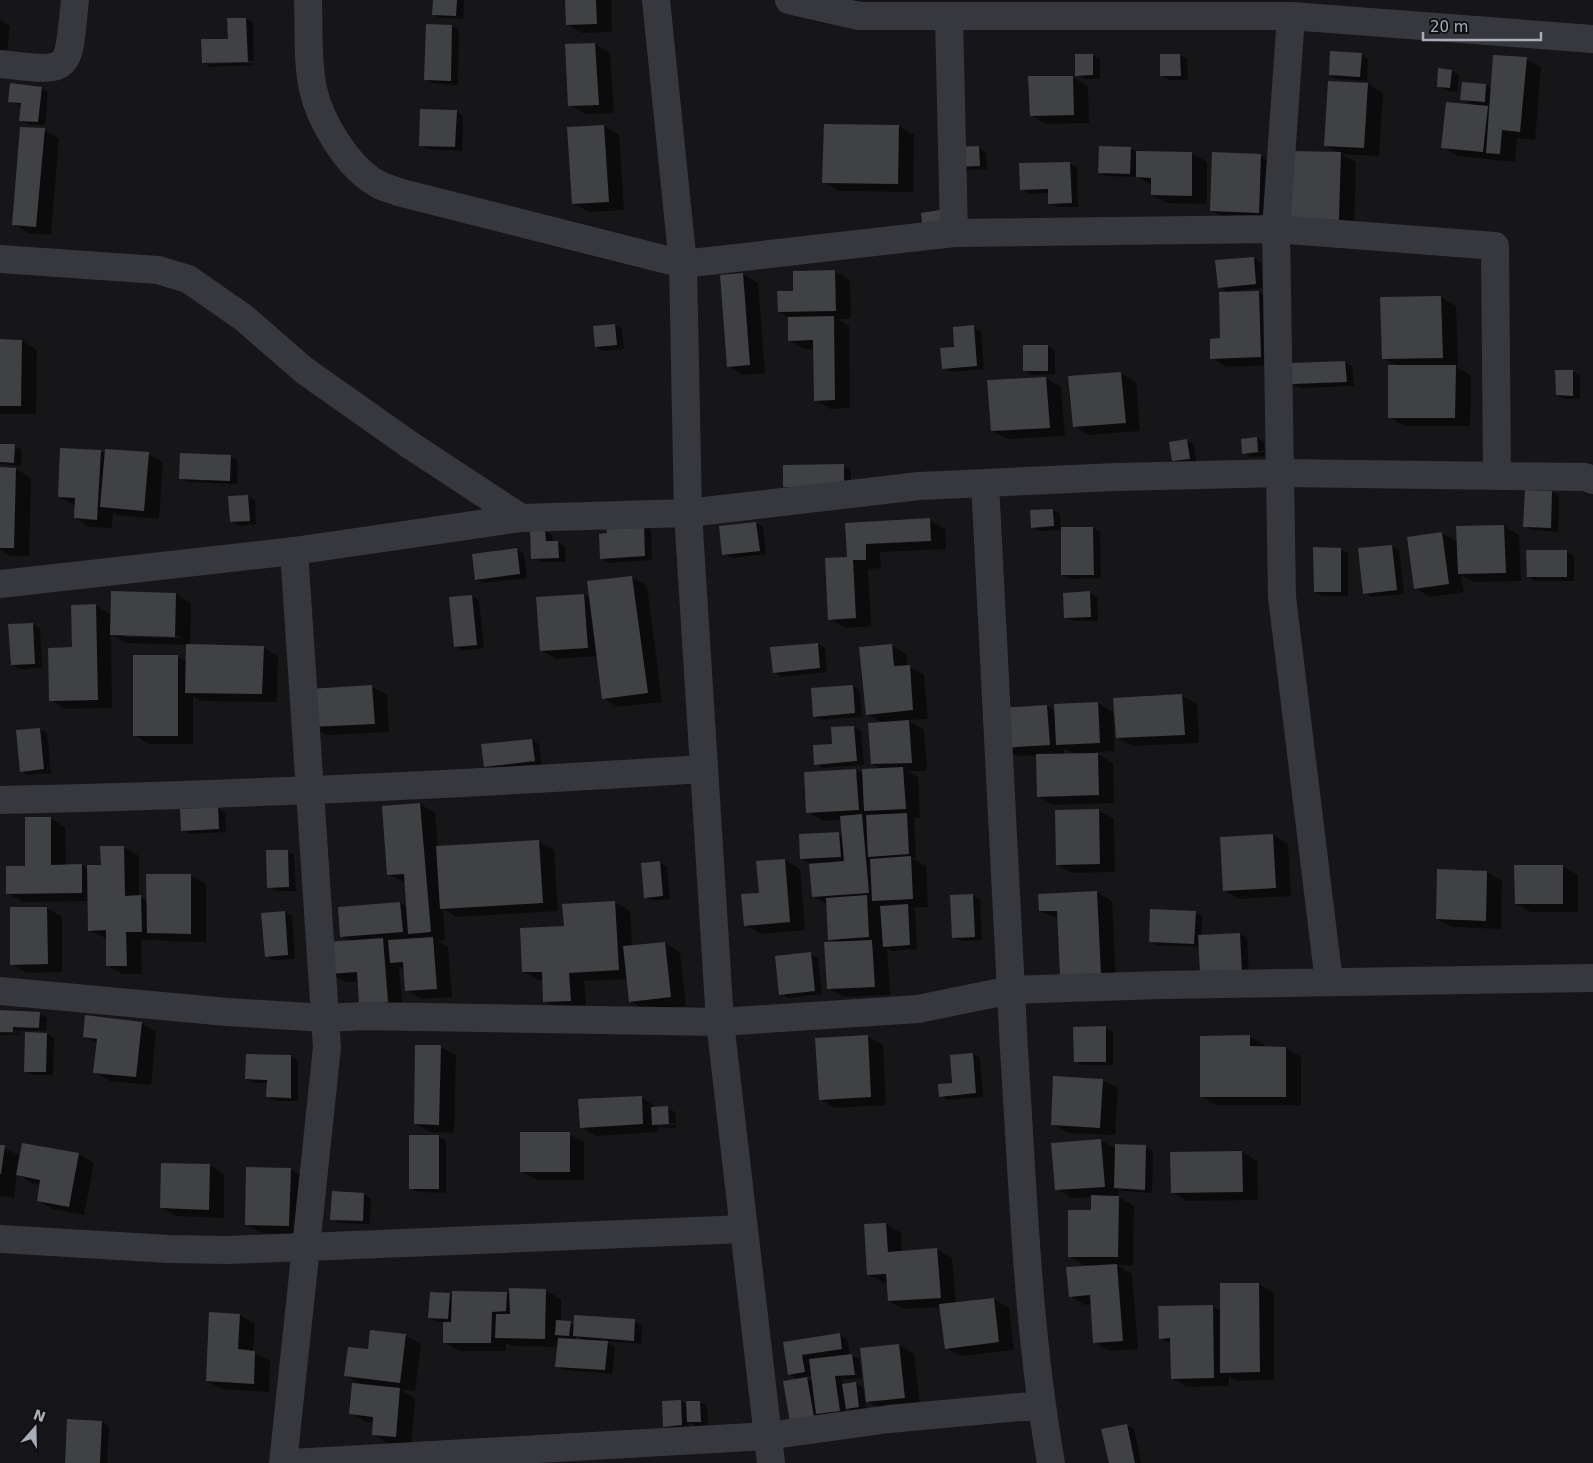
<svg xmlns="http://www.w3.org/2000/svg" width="1593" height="1463" font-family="'DejaVu Sans',sans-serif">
  <rect width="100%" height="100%" fill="#161618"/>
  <path fill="#0007" fill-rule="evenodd" d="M434,0H464L463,19L440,18L433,14Z
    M566,0H611L612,32L582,33L567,24Z
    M246,19L253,23L254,65L210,67L203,62L229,40ZM254,60V63L208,64V62Z
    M0,20L10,26L6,60L0,59Z
    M427,25L452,26L459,30L458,85L432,83L425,79Z
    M595,44L610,53L614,113L585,114L570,105Z
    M1092,55L1100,59V79H1084L1077,75Z
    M1180,55L1187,59L1188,80H1169L1162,76Z
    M1361,55L1368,59L1367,81L1337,79L1330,75Z
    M1526,59L1541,67L1535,140L1517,138L1515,162L1458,156L1443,147L1474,106L1462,99L1486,85L1492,89ZM1483,105L1490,106V109L1488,108Z
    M1439,69L1452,71L1459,75L1457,92L1445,90L1438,86Z
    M1072,77L1088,86L1089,123L1046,124L1031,115Z
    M1329,82L1368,84L1383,93L1379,156L1340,154L1356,162L1354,228L1305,227L1341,154L1325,145Z
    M41,88L48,92L45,125L28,124L20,120L22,106L10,101Z
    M456,111L463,116L462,151L428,149L420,145Z
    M604,126L619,135L624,210L589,212L574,204Z
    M899,126L914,135L913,192L839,191L824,182Z
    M44,130L59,138L51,235L28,233L13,224Z
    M979,147L986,152L987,169L966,170L959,166Z
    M1130,148L1137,152L1192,154L1207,162V204L1167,203L1152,195V186L1138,177L1106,176L1099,172Z
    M1260,156L1275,164L1274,221L1227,219L1211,210Z
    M1069,163L1077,167L1078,207H1057L1050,203V193L1029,194L1021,189Z
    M1254,258L1261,263L1263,288L1231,291V293L1259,292L1274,301L1276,365L1227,367L1212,358L1221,339L1230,293L1219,287Z
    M834,271L850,280L851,319H837L849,326L850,408L830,409L815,400L814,349H804L789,340V317L779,312L795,292Z
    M743,274L758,283L765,373L743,375L728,366Z
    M1441,297L1456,306L1458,366H1454L1471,375L1470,426H1404L1389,417L1397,366L1383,358Z
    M615,325L622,329L624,349L603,351L596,347Z
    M973,327L981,331L984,369L951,372L943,368L955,348Z
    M0,341H22L37,350L36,414H0Z
    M1048,346L1055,350V374L1032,375L1024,370V347Z
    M1345,362L1352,366L1354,386L1300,388L1293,384Z
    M1573,371L1580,375V399H1564L1557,395Z
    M1121,373L1136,382L1140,431L1089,435L1074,426Z
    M1046,378L1061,387L1065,436L1008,439L992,431Z
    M1257,438L1264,442L1265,456L1251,457L1243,453ZM1265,450V452L1249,454V452Z
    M1186,440L1194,444L1196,462L1181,465L1174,461Z
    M0,445L15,446L22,450L21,466L0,464Z
    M100,451L106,454H148L163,462L159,519L117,515L113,512L112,528L90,527L75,518L76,506L59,497Z
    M230,456L238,461L237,484L188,482L180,478Z
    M844,466L851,470V490L792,491L785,487Z
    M0,469H16L31,478L29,556H11L0,550Z
    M1552,492L1559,496L1558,532L1532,530L1525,526Z
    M247,496L255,500L256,524L239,526L231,521Z
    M1053,510L1060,514L1061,528H1093L1100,532L1101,578L1070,579L1062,575V530L1040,531L1032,527Z
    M929,520L945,529L946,549L880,552L881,568L868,569L871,626L845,628L830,619L849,558L847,524Z
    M756,523L763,527L766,554L731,558L724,554Z
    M643,525L651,529L652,560L609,563L602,558Z
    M1504,526L1519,535L1521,581L1474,582L1461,575L1464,592L1430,597L1415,588L1442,533L1458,542Z
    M545,531L552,535L553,543L558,542L565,547L566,562H540L533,558Z
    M1391,546L1399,550L1404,594L1372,597L1364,593Z
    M1340,549L1348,553V596H1322L1315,592Z
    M517,550L524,554L527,578L483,583L476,579Z
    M1567,552L1574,556V581H1535L1528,577Z
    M632,577L647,586L662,702L618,707L603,698L598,656L556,659L541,650L537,598L584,595L590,598Z
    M1090,593L1097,597L1098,621H1073L1065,617Z
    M176,594L191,603L190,646L263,647L278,656L277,702L201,701L193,696V744H149L134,735L178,657L187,662V645L126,643L111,634L112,708L66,709L51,700L73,648L95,605L112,615ZM125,634L181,636V638L125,637Z
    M472,596L479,600L484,648L462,651L455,646Z
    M33,624L40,628L42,668L19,669L12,664Z
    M818,644L825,648L827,672L781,677L774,672Z
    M891,645L906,654L908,666L924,675L928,719L907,720L924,730L927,771H908L918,777L920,818H914L916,858H911L926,866L928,907L911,908L915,910L917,949L891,951L887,948L890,995L843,997L828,988L836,943L830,939L828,905L813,896L825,862L809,863L802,858L839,834L843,836L842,820L823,821L808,812L856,770L864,774L882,770L872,763L883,723L867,714Z
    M853,686L860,690L862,717L821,720L814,716Z
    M372,687L387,695L389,732L326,735L311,726Z
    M1182,696L1197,704L1199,743L1132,746L1117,737Z
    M1098,703L1113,712L1115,751L1094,752L1113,763L1114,803L1053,805L1038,796L1037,755L1017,756L1002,747L1047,706L1055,711ZM1064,748L1075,755H1064Z
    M854,727L861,731L864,765L823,768L816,764Z
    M40,729L47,733L51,773L28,775L21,771Z
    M532,740L539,744L542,765L492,771L485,767Z
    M420,804L435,813L438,847L538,841L554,850L558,911L457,917L443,909L445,940L438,941L448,947L452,997L422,999L406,990L405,970L399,967L403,1010L376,1012L359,982H346L331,974L351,941L342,936L340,908L400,903L408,907L406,883L388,874Z
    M218,808L225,813L226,832L190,834L183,830L181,810Z
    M1099,811L1114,819L1115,872L1072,873L1057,864Z
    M50,818L65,827L66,866L82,865L88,869L102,867L123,847L139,856V897L148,901L190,875L206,884V942L163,941L156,938L157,940H141L142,974H123L108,966L107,939L89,930V901L23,902L7,893L26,868Z
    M1273,835L1288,844L1291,896L1239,899L1224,890Z
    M287,851L294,855L296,891H276L269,887Z
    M785,860L800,869L805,930L761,934L745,925L761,895Z
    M659,862L667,867L670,899L653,901L645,897Z
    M1562,866L1578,875V912H1531L1516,904Z
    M1439,871L1487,872L1502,881L1501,929L1452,927L1437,919Z
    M1097,892L1112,901L1116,982L1077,984L1059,919L1040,911Z
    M973,895L980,900L982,940L961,941L954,937Z
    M615,902L630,911L632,947L665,943L680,952L686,1006L645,1010L630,1001L628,979L584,981L586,1009L560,1010L545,1001L544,980H539L524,972L565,927Z
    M47,908L62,917V972L27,973L11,964Z
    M285,912L292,916L295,959L273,960L266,956Z
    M1195,912L1202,916V936L1240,934L1247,938L1249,976L1200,947L1157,945L1150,941Z
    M811,954L818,958L822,994L788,998L781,994Z
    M0,1011L40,1014L47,1018L46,1031L20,1030V1035H0V1033L19,1034V1031L0,1030Z
    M141,1023L156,1032L151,1085L110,1081L95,1072L98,1044L84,1036Z
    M1106,1028L1113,1032V1065H1082L1075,1061Z
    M47,1034L54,1038L53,1075H33L25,1071Z
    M867,1036L883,1045L886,1105L835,1108L820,1099Z
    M1201,1037H1250L1265,1045V1048H1286L1301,1057V1105H1216L1201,1096Z
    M441,1047L456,1055L454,1133L430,1132L415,1123Z
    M973,1054L980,1058L983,1097L948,1100L940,1096L954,1084L952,1056Z
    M291,1056L298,1061V1101H275L268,1097V1083H254L246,1079Z
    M1102,1080L1118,1088L1115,1135L1068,1133L1053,1124Z
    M641,1097L657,1108H667L675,1112L676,1128L657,1127L658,1132L596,1136L581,1127ZM658,1123H675V1125L658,1126Z
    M569,1134L584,1142V1180H537L521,1171Z
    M438,1136L446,1141V1193L418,1192L410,1188Z
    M1100,1140L1117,1149L1146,1147L1153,1151L1152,1193L1123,1191L1119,1189V1195H1115L1134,1206L1133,1265H1117L1132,1274L1138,1349L1109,1351L1094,1342L1091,1304L1085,1305L1070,1296L1091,1267V1265H1084L1069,1256L1092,1212V1197L1072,1198L1057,1189Z
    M0,1146L21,1156L79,1154L94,1163L84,1215L53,1209L38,1200L41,1185L32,1183L17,1174L14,1198L0,1196Z
    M1242,1152L1257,1161L1258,1200L1187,1201L1172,1192Z
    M209,1165L224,1174V1218L177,1216L162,1208Z
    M290,1169L306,1178L304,1234L262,1233L247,1225Z
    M364,1194L371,1199L370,1224L339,1223L331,1219Z
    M886,1224L901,1233L902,1252L937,1249L952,1258L956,1304L994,1299L1009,1308L1014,1350L961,1356L946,1348L941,1307L904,1309L889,1301L888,1283H884L869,1275Z
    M1259,1284L1274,1293V1380L1237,1381L1229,1376V1386L1187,1387L1172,1378L1171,1344L1160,1338L1212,1306L1221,1311Z
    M511,1290L546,1291L561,1299V1321L575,1325L634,1321L642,1325L641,1344L605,1341L615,1347L612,1374L564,1370L557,1366L558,1347L512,1346L506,1343V1351H459L444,1342V1322H437L430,1318L449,1294L453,1296L507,1293L511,1295ZM577,1336L585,1341L576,1340Z
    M240,1315L255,1324L253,1352L270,1361L269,1392L222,1389L207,1381Z
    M839,1334L847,1339L850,1355L859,1359L862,1378L842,1380L843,1385L855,1383L863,1387L866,1410L854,1413L845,1408L846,1415L825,1417L820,1414L821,1421L799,1425L798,1380L790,1374L785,1343ZM813,1376L814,1383L805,1377Z
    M406,1336L421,1344L415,1391L399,1389L415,1398L411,1445L388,1443L373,1434L374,1423L366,1422L351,1413L363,1386L346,1376L369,1350Z
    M899,1345L914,1354L920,1406L883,1410L868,1402Z
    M681,1401L688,1405L700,1402L707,1406L708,1425L696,1426L689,1422V1429L671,1430L664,1426Z
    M102,1422L109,1426L107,1463H66Z
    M1126,1425L1134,1429L1141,1463H1110Z"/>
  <path fill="#404145" d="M433,0H457L456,16L432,15Z
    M565,0H596L597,24L566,25Z
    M227,18H246L248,62L202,63L201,39H228Z
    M426,24L452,25L451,81L424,80Z
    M595,43L599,105L568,106L565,44Z
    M1330,51L1362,53L1360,77L1329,75Z
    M1075,54H1093V75L1075,76Z
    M1160,54H1180L1181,76H1160Z
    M1493,55L1527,57L1520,132L1502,130L1500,154L1486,153Z
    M1438,68L1452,70L1450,88L1437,87Z
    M1028,76H1073L1074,115L1030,116Z
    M1328,81L1368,83L1364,148L1324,146Z
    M1462,82L1486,84L1485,102L1460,100Z
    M10,83L42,87L38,122L19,121L21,103L8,102Z
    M1446,102L1488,106L1483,152L1441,148Z
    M420,109L457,110L455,147L419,146Z
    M824,124L899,125L898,184L822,183Z
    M604,125L609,202L572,204L567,127Z
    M20,127L45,128L36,227L12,225Z
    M979,146L980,166L958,167L957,147Z
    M1099,146L1131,147L1130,174L1098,173Z
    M1136,151L1192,152V196L1151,195V178L1136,177Z
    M1291,151L1341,152L1339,220L1289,219Z
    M1212,152L1261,154L1259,213L1210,211Z
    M1070,162L1072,203L1048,204V189L1020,190L1019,163Z
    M940,210L942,228L923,231L921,213Z
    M1254,257L1256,284L1218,288L1215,260Z
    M835,270L836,311L778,312L777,291H793V271Z
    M743,273L750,365L727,367L720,275Z
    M1259,291L1261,357L1210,359V339L1220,338L1219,292Z
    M1441,296L1443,358L1382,359L1380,297Z
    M834,316L835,400L814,401L813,340L788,341V317Z
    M615,324L617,345L595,347L593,326Z
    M974,325L977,366L942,369L940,348L954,347L953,327Z
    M0,339L22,340L21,406H0Z
    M1023,345H1048V371H1023Z
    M1345,361L1347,382L1292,384L1291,363Z
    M1388,365H1456L1455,418H1388Z
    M1555,370H1573V396L1556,395Z
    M1121,372L1126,423L1073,427L1068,376Z
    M1046,377L1050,428L991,431L987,380Z
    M1257,437L1258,452L1242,454L1241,439Z
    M1187,439L1190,459L1172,461L1169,442Z
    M0,444H15L14,463L0,462Z
    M60,448L101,450L97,520L74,518L75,498L58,497Z
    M105,449L149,452L144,511L100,507Z
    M180,453L231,455L230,481L179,479Z
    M844,464V487H783V465Z
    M0,467L16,468L14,548H0Z
    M1525,490L1552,491L1551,528L1523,527Z
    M248,495L250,521L230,522L228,496Z
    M1053,509L1054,526L1031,528L1030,510Z
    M930,518L931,541L866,544V560H853L856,618L828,620L825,558L847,557L845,523Z
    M756,522L760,551L722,555L719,526Z
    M644,524L645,556L600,559L599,534L607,533L606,526Z
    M1504,525L1506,573L1458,574L1456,526Z
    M1061,527H1093L1094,575H1061Z
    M530,530H545L546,541H558L559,558L531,559Z
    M1442,532L1449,584L1414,589L1407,537Z
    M1392,545L1397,590L1363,594L1358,548Z
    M1313,547L1341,548V592H1314Z
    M517,548L520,574L475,580L472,554Z
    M1526,550H1567V577H1527Z
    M632,576L648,693L602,699L587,581Z
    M111,591L176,593L175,637L110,635Z
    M1090,591L1091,617L1064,618L1063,593Z
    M584,594L588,648L540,651L536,597Z
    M472,595L477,645L454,647L449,597Z
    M96,604L98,700L49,701L48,648L72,647L71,605Z
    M33,623L35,664L11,665L8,624Z
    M818,643L820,668L773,673L770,647Z
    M186,644L264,646L262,694L185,693Z
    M892,644L894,666L910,665L913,710L866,715L859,647Z
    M133,655H178V736H133Z
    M372,685L375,724L310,727L308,689Z
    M853,685L855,713L813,717L811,688Z
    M1182,694L1185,735L1116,738L1113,698Z
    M1098,702L1100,743L1056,745L1054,704Z
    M1047,705L1050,745L1001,748L999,708Z
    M909,720L912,763L871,764L868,723Z
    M854,726L857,761L814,765L813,745L832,744L831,727Z
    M40,728L44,769L20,772L16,730Z
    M532,739L535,761L484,767L481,744Z
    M1098,753L1099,795L1037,797L1036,754Z
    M903,767L906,809L864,811L862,769Z
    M856,769L859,810L806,813L804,772Z
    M420,803L431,932L408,934L404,874L387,875L382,806Z
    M218,807L219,829L181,831L180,809Z
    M1099,809L1100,864L1056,865L1055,810Z
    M907,813L909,854L868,857L866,815Z
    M862,814L869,893L812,897L809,864L844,861L840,816Z
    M25,817H51V865L82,864V893L6,894V866H25Z
    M839,832L841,857L800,859L799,834Z
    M1273,834L1276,888L1223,891L1220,837Z
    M539,840L543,903L440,909L436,846Z
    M100,846H124L125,896L141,895L142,932H126L127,966H106V930L88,931L87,865H101Z
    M266,850H288L289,887L267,888Z
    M911,856L913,899L872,901L870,859Z
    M785,859L790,922L744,926L741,894L759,893L756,861Z
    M660,861L663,896L644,898L641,863Z
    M1514,865H1563V904H1515Z
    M1437,869L1487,871L1486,921L1436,919Z
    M146,874H191V934L147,933Z
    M1097,891L1101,974L1060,976L1057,911H1039L1038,894Z
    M973,894L975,937L952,938L950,895Z
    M867,895L869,937L828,940L826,898Z
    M615,901L619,970L569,973L571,1001L543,1002L542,972H522L520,928L564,926L562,904Z
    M400,902L403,932L340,937L338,907Z
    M908,904L910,945L883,947L880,906Z
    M10,907H47L48,964L10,965Z
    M1150,909L1196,911L1194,944L1149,942Z
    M285,911L288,955L265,957L261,913Z
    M1240,933L1242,973L1200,974L1198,935Z
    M433,937L437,989L405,991L403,962L390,963L388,940Z
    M383,938L388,1002L359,1004L357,972L330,974L327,942Z
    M872,940L875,987L827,989L824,942Z
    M665,942L671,997L629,1002L623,946Z
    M811,952L815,991L779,995L775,956Z
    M0,1010L40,1012L39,1028L13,1027V1032H0Z
    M85,1015L142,1022L136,1077L93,1073L97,1039L83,1037Z
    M1106,1026V1062H1074L1073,1027Z
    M25,1032L47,1033L46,1072H24Z
    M868,1035L871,1097L819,1100L815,1038Z
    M1250,1035V1046L1286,1047V1097H1200V1036Z
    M415,1045H441L439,1125L414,1124Z
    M973,1053L976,1093L939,1097L938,1084L952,1083L950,1055Z
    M246,1054L291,1055V1098L266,1097L267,1080L245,1079Z
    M1053,1076L1103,1079L1100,1128L1051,1125Z
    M642,1096L643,1124L580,1128L578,1099Z
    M668,1106L669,1124L652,1125L651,1107Z
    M520,1132H570V1172H520Z
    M409,1135H439V1189H409Z
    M1101,1139L1105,1187L1055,1190L1051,1143Z
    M22,1143L79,1153L69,1207L37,1201L40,1180L16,1175Z
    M1115,1144L1146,1145L1145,1190L1114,1188Z
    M0,1145H5L1,1174H0Z
    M1242,1151L1243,1192L1171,1193L1170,1152Z
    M161,1163L210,1164L209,1210L160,1208Z
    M246,1167L291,1168L289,1226L245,1225Z
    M332,1191L364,1193L363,1221L330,1220Z
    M1091,1195L1119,1196L1118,1257H1068V1210H1091Z
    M886,1223L888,1252L937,1248L941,1298L888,1301L886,1274L867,1275L864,1224Z
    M1117,1264L1123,1341L1093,1343L1090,1295L1069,1297L1066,1267Z
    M1220,1283H1259L1260,1372L1220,1373Z
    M509,1288L546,1289L545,1339L495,1338L496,1314H510Z
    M452,1291L507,1292L506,1311L492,1312L491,1343H443V1322H451Z
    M430,1292L450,1293L448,1319L428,1318Z
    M994,1298L999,1342L945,1349L939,1304Z
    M1213,1305L1214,1378L1171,1379L1170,1338L1159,1339L1158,1306Z
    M209,1312L240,1314L238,1349L255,1351L254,1384L206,1381Z
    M574,1315L635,1319L634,1341L573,1336Z
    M556,1320L571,1321L569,1336L555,1335Z
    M370,1330L406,1334L400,1383L344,1376L348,1347L368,1349Z
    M840,1333L842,1349L802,1355L805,1372L788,1375L783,1342Z
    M558,1338L608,1341L605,1370L555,1367Z
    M899,1344L905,1398L866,1402L860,1348Z
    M852,1354L855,1375L835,1376L840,1411L816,1414L809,1359Z
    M807,1377L814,1417L790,1422L783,1381Z
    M856,1382L859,1407L846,1409L842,1384Z
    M352,1383L400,1388L396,1437L372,1435L373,1417L349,1414Z
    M681,1400L682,1425L663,1427L662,1401Z
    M686,1401H700L701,1422H687Z
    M67,1419L102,1421L100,1463H65Z
    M1127,1424L1135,1463H1109L1101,1429Z"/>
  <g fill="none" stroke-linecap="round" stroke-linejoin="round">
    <path stroke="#37383d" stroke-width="28" d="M308,0C309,29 307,60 313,89C320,121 347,166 376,183C382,187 391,189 398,192L683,264L954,233L1276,229L1495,246L1497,476
      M789,0L859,16H1291L1276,229L1282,597L1329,982
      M949,16L954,233
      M1291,16L1593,39
      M0,64C75,73 67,72 75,0
      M0,259L158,270L188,279L244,318L305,371L410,445L521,518
      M985,483C993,672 1003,861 1014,1050C1023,1187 1027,1327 1051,1463
      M294,551L327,1047L306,1247L744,1229
      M0,584L294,551L521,518L688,513L919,486L1116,477L1281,473L1585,477L1593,480
      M0,800C234,795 469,784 703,769
      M0,991L227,1012L326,1018L364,1016L720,1022L918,1009L1011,990L1160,985L1593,978
      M0,1239L169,1249L226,1250L306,1247L283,1463
      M292,1463L767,1436L889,1419L1041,1405"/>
    <path stroke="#37383d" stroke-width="28" d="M656,0L683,264L688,513L720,1022L771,1463"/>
  </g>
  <g transform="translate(35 1428) rotate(20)" stroke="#111113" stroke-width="4" paint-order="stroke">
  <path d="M0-4L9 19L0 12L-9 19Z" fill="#a8adb8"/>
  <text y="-8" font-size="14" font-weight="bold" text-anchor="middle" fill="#a8adb8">N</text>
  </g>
  <path d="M1423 32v8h118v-8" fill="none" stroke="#a8adb8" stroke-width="2.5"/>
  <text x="1430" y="32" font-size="15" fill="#a8adb8" stroke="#111113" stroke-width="4" paint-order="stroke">20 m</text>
</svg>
